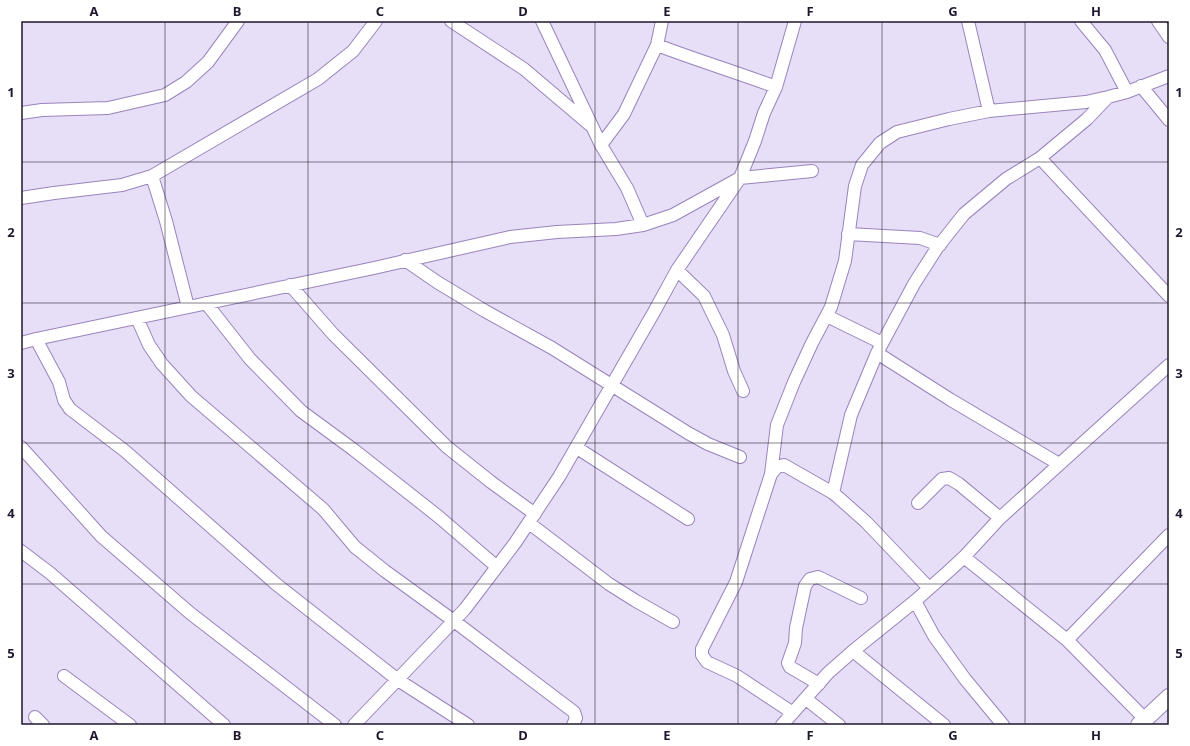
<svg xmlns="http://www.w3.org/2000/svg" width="1190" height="746" font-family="'Noto Sans',sans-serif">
  <rect width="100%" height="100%" fill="#e7def7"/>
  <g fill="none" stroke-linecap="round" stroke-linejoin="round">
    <g stroke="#9984bc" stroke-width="14">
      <path id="street" d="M451,21L524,69L590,125
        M542,21L601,145L627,188L643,225
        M968,21L989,111
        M1081,21L1105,50L1127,92
        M1158,21L1169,37
        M657,45C696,60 736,72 776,87
        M1141,86L1169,120
        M21,113L42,110L108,108L165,95L186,82L208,62L238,21
        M601,145L624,114L657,45L662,21
        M1040,158L1169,296
        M152,176L166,221L188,307
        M21,198L54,193L122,185L152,176L318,79L353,51L376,21
        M848,234L920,238L940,245
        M405,260L437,282L485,311L552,348L688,433L708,444L740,457
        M677,270L704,296L723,335L734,371L743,391
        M290,285L333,334L447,447L491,482L535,514
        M206,303L250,359L301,411L354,450L439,517L497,567
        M827,316L882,343
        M137,318L149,345L162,364L191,396L323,509L355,547L385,571L454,621L574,712L576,718L573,725
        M36,339L59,382L64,400L70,409L125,451L276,584L398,680L468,725
        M21,343L36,339L374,268L510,237L557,232L616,229L643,225L673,215L740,178L812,171
        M877,353L951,400L1059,464
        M21,447L101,536L190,613L335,725
        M577,448L688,519
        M771,474L777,425L794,382L812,343L831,307L845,261L855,186L862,165L880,143L897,132L949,119L989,111L1086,102L1108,97L1127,92L1169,76
        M833,493L851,415L877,353L914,284L937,248L964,214L1006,179L1040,158L1087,119L1108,97
        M918,503L942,479L949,478L959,484L1000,518
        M529,523L609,584L636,601L673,622
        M21,551L50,573L224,725
        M964,557L1067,640L1145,719
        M915,601L934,636L965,679L1003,725
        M1067,640L1169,535
        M853,651L944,725
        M64,676L130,725
        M819,684L790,667L788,663L795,643L796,628L805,586L810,579L818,577L861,598
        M806,699L839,725
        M793,713L737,676L707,662L702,655V649L736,582L771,474L777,467L784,465L833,493L839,498L866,522L929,588
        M35,717L43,725
        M354,725L465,609L515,543L559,477L654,312L677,270L740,178L755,141L764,113L776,87L795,21
        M782,725L828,673L853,651L915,601L950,570L964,557L1000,518L1169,365"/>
    </g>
    <g stroke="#9984bc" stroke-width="18">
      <path id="secondary" d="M1139,725L1169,697"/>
    </g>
    <use href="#street" stroke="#fff" stroke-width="12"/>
    <use href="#secondary" stroke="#fff" stroke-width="16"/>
  </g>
  <path fill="none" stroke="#20172e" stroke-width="1" stroke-opacity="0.55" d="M165,21V725M308,21V725M452,21V725M595,21V725M738,21V725M882,21V725M1025,21V725M21,162H1169M21,303H1169M21,443H1169M21,584H1169"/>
  <rect width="1190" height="746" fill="none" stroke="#ffffff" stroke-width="44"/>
  <rect x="22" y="22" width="1146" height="702" fill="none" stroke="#20172e" stroke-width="1.5"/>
  <g font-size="13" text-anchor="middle" font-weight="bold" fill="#20172e">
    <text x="94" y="16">A</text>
    <text x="237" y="16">B</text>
    <text x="380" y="16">C</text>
    <text x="523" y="16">D</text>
    <text x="667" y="16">E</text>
    <text x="810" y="16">F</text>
    <text x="953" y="16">G</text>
    <text x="1096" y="16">H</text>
    <text x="11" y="97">1</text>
    <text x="1179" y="97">1</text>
    <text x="11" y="237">2</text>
    <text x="1179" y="237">2</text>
    <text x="11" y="378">3</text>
    <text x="1179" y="378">3</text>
    <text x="11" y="518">4</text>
    <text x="1179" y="518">4</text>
    <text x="11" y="658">5</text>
    <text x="1179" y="658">5</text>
    <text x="94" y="740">A</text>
    <text x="237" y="740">B</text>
    <text x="380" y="740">C</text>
    <text x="523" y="740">D</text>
    <text x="667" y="740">E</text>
    <text x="810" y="740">F</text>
    <text x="953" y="740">G</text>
    <text x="1096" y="740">H</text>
  </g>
</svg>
